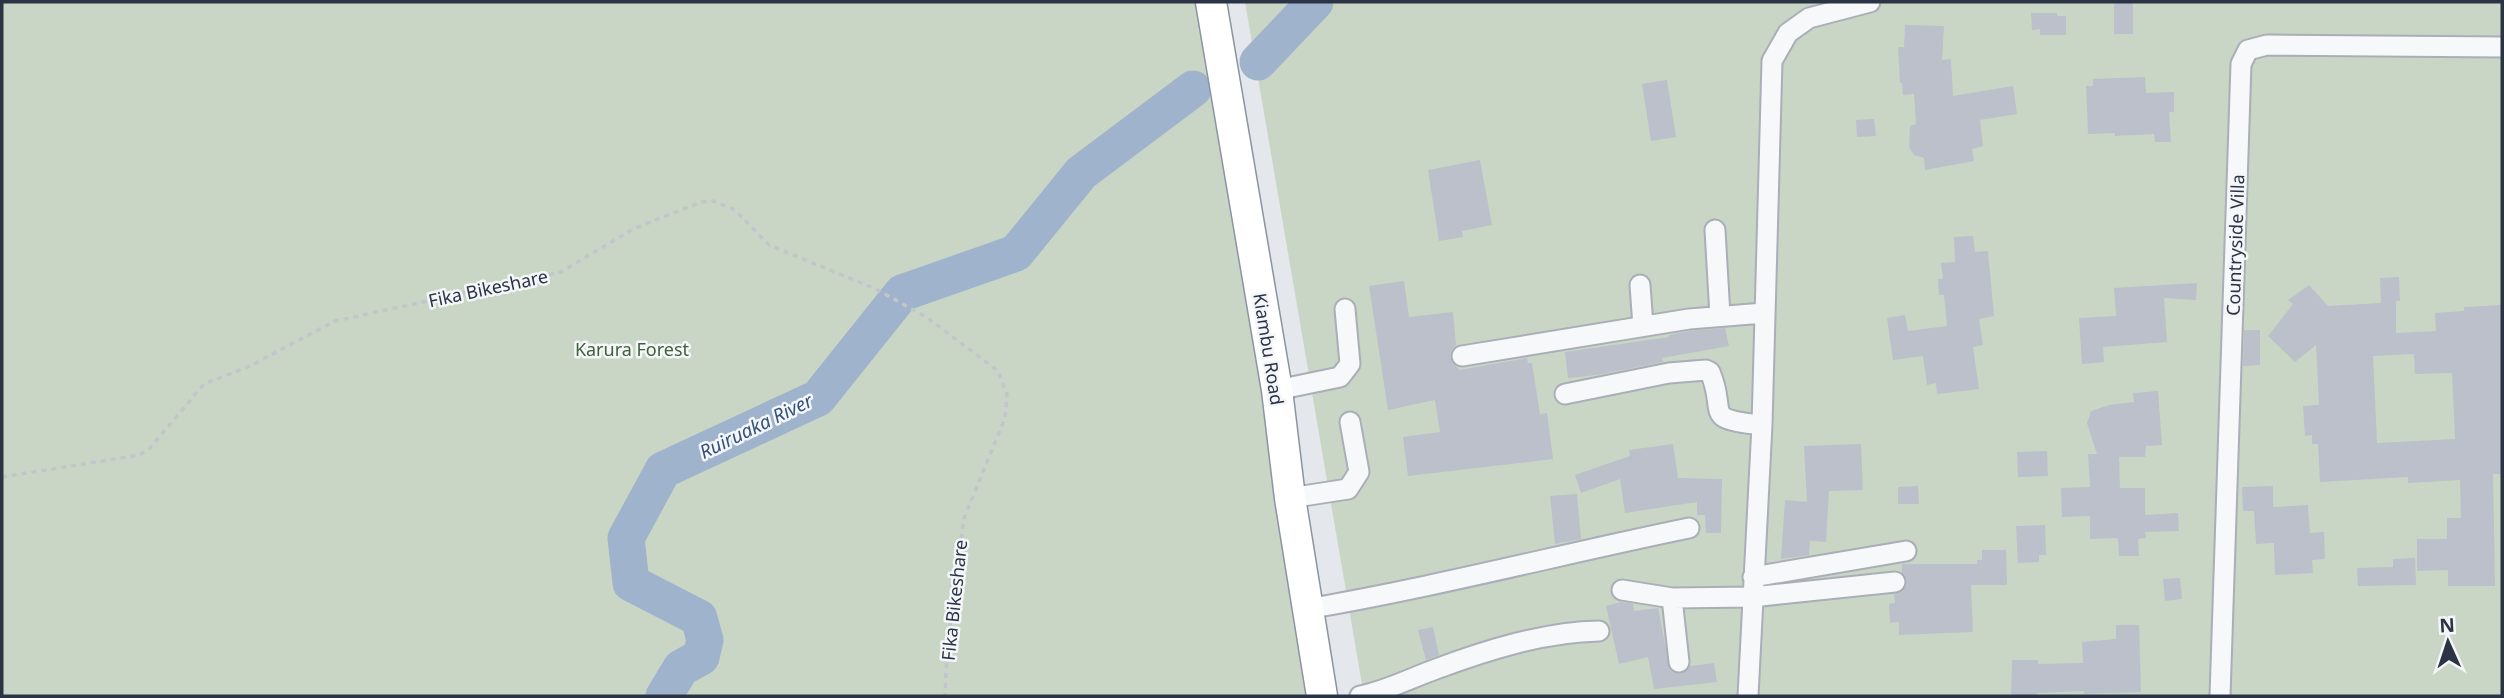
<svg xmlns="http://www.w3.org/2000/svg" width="2504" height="698" font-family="'Noto Sans',sans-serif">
  <rect width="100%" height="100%" fill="#e4e7ec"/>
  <path fill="#c9d6c5" d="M2,2H1207L1318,696H2Z
    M1245,2H2502V696H1364Z"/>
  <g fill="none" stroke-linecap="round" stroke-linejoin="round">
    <path stroke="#9fb4cc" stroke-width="37" d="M1258,62L1315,2
      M664,696L681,668L701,657L705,640L699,618L631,583L626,538L663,470L818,398L902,293L1016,253L1081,173L1193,89"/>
  </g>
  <path fill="#bbc0ca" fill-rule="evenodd" d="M2114,2H2133V34H2114Z
    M2031,13H2057V16H2066V35H2040V29L2032,30Z
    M1905,25L1944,26L1942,60L1951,59L1953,96L2013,86L2017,114L1980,120L1983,146L1972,149L1974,161L1925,170L1924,158L1914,155L1909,147L1910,126L1916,124L1914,94L1903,95L1902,83H1900L1898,47H1904Z
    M2145,77L2146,93L2174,92V112H2169L2171,142H2155L2154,134L2115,136V133L2088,134L2086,86H2093V79Z
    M1667,80L1676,137L1651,141L1642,84Z
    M1874,119L1876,136L1857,137L1856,120Z
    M1480,160L1492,225L1462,231L1463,237L1439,241L1428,170Z
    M1973,236L1975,252L1988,251L1994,316L1979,319L1983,345L1973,347L1979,389L1937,394L1936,383L1927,385L1923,356L1893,360L1887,318L1905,315L1908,331L1947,326L1944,295H1939L1938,279H1943L1941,263L1955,262L1954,237Z
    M2399,277L2400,301H2396V333L2436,331L2435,313L2464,311V307L2502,305V474H2493L2495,586H2448V570L2417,571V539H2447V518H2461L2460,480L2408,483V477L2320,482L2318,444H2312V435L2305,436L2303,406L2319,405L2316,345L2295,362L2268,336L2293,304L2288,300L2309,285L2328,306L2381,303L2380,278ZM2414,354L2415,374L2452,373L2455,439L2377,443L2373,356Z
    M1404,281L1409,317L1453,312L1456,345L1451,351L1450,357L1459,370L1527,358L1528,363H1532L1540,414L1547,413L1553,459L1408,476L1403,437L1440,432L1435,400L1388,410L1369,286Z
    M2197,283L2196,300L2164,298L2167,342L2103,347L2104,362L2082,364L2079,318L2116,316L2114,288Z
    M1725,328L1729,346L1662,358L1663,362L1597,375L1568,378L1565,352L1669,337V335L1690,331Z
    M2244,330H2260V365L2243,366Z
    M2158,391L2162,445L2146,446L2145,457H2119L2120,488H2145V515L2178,513L2179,531L2145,532L2146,538L2138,539L2139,556H2119L2118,538L2090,539V516L2062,517L2061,488L2090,487L2088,454H2097L2087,423L2091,411L2109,405L2134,402L2133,393Z
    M1673,444L1678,478L1722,479L1721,533H1706L1705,515H1697V502L1625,513L1620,479L1581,493L1575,475L1630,456L1629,450Z
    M1861,444L1863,490L1829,491L1826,542L1810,541L1809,555L1781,559L1785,500L1807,502L1804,446Z
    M2047,451L2048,476L2018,477L2017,452Z
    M1918,486L1919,504H1898V487Z
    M2273,486V507L2308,505L2310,533L2324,532L2325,559L2312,560L2313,573L2275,575L2274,543L2256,544L2254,511H2243L2242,487Z
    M1577,494L1581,539L1555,544L1550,496Z
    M2045,525L2046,555H2039V562L2018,563L2016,526Z
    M1982,550H2006L2007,585H1971L1973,632L1899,635V622L1890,623L1889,604L1895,603L1894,594L1902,592L1906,586L1907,580L1902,573V564H1977V560H1982Z
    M2415,558L2416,585L2358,586L2357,568L2393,567V559Z
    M2180,578L2182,599L2165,601L2163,579Z
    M1621,602L1633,604L1634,611L1658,608L1670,670L1681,674L1690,666L1714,663L1717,682L1654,689L1648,657L1619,664L1606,606Z
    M2116,625H2139L2141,692L2084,694V691L2037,693L2036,696L2011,695L2012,660H2038V664L2083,663L2082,642L2116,639Z
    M1433,627L1439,655L1426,660L1418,630Z"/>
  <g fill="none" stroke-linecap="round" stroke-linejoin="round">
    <g stroke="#a9aeb7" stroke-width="23">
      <path id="minor" d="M1715,230L1720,316
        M1640,285L1643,326
        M1462,356L1689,319L1764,313
        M1277,390L1340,377L1350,364L1345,309
        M1565,394L1669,373L1706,370L1710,372C1728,414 1700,419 1762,425
        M1290,498L1348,489L1359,472L1350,422
        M1753,577L1906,551
        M1622,590L1672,598L1752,597L1895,582
        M1672,598L1679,662
        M1307,609C1436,587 1562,554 1689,528
        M1360,696C1386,691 1411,678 1436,669C1487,650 1544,632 1599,631
        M1748,696L1762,425L1772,61L1788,33L1809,18L1870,2
        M2220,696L2241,64L2248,50L2267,45L2502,47"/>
    </g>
    <g stroke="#8b94a3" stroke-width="33">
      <path id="highway" d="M1211,2L1277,390L1290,498L1322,696"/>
    </g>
    <path stroke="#c2c5cb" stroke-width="3.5" stroke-dasharray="5 5" stroke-linecap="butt" d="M2,477L140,455L150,448L204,384L250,366L335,321L561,272L633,229L701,202L713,201L735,210L769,245L876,289L926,317L998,371L1007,394L1005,418L964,518L947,649L945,696"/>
    <use href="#minor" stroke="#f7f8fa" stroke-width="19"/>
    <use href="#highway" stroke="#fff" stroke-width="30"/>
  </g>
  <g text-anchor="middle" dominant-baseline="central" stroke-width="5" stroke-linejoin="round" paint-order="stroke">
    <g font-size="18" fill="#2b3445" stroke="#f4f6f9">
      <text transform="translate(2235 245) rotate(-88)">Countryside Villa</text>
      <text transform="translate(488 288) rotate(-12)">Fika Bikeshare</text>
      <text transform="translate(1269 349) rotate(81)">Kiambu Road</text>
      <text transform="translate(954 600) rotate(-84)">Fika Bikeshare</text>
    </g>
    <g font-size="18" fill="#3f6138" stroke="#f4f6f9">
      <text x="632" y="349">Karura Forest</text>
    </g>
    <g font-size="19" font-style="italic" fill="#34527a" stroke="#f4f6f9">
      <text transform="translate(756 426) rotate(-26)">Ruiruaka River</text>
    </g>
  </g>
  <rect width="2504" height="698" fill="none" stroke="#2b3445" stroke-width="7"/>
  <g transform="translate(2448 642) rotate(357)" stroke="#f4f6f9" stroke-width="5" paint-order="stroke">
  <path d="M0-5L12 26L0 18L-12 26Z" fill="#2b3445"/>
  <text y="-10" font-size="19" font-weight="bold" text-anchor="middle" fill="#2b3445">N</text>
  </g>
</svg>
